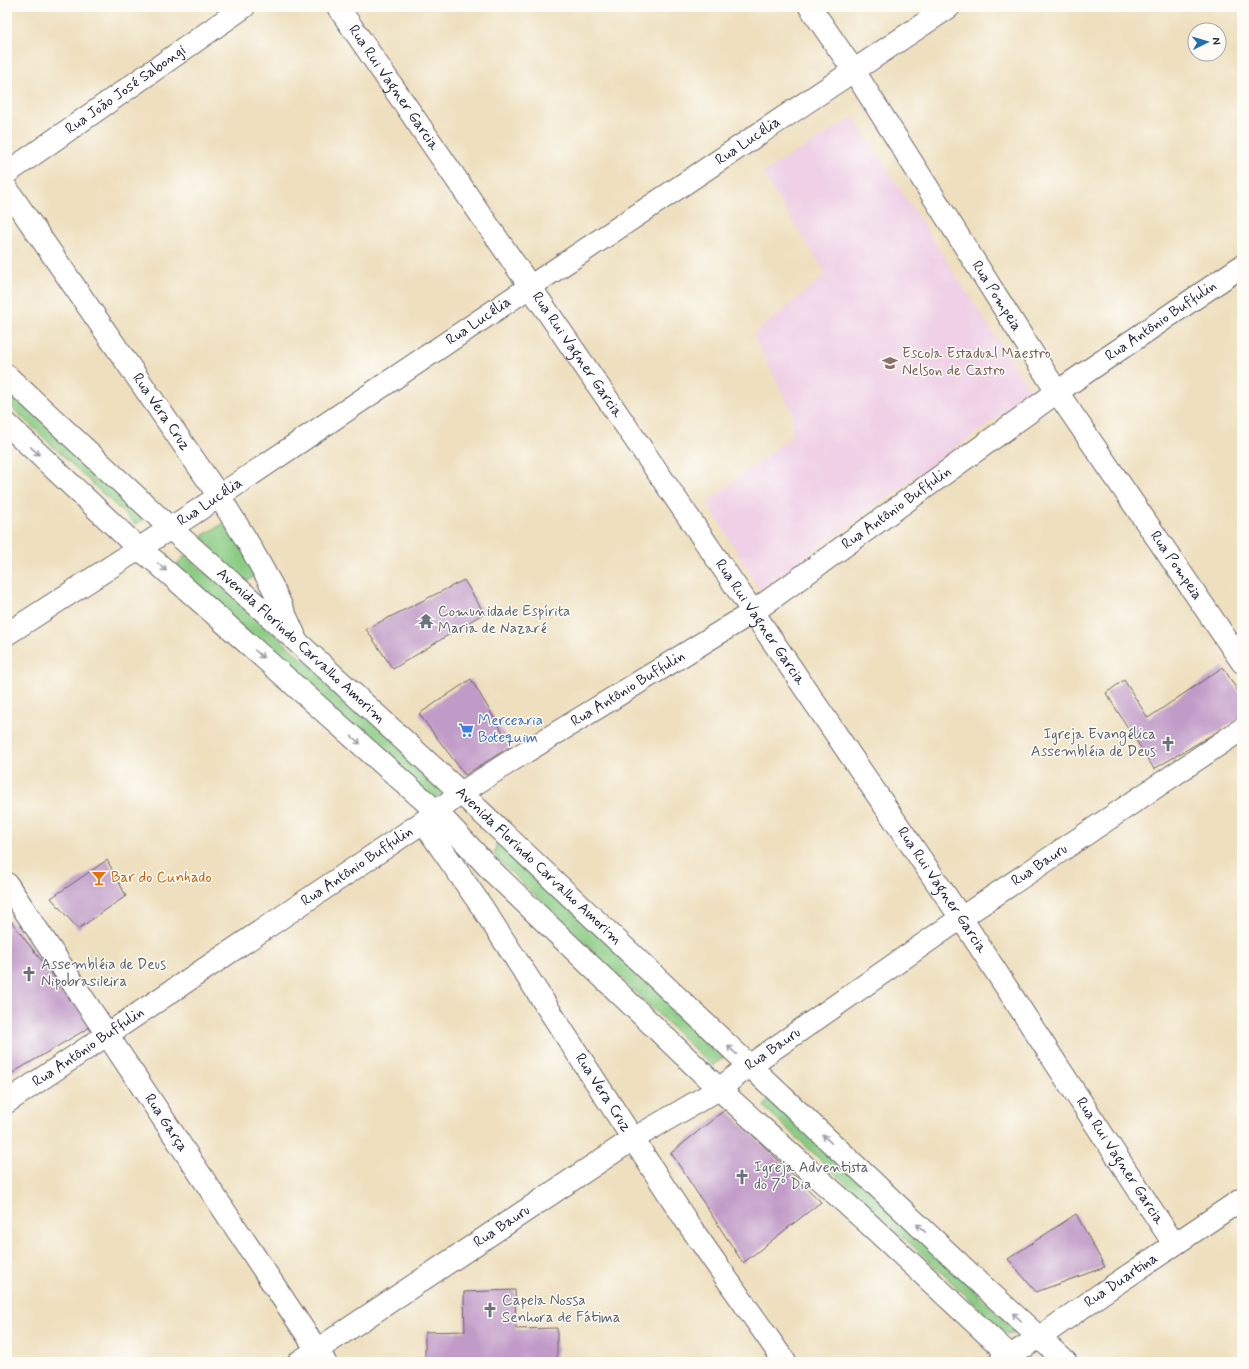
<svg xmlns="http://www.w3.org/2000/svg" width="1249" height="1369" font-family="Mynerve,sans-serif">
  <rect width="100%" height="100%" fill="#fdfcf7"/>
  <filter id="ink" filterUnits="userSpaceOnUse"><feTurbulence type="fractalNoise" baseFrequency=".025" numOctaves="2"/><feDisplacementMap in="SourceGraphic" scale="8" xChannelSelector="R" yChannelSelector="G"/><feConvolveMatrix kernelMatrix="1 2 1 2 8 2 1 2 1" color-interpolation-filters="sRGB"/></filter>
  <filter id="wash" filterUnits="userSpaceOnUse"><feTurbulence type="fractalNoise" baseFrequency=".012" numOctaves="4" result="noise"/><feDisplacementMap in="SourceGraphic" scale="16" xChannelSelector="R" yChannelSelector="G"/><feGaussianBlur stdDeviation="0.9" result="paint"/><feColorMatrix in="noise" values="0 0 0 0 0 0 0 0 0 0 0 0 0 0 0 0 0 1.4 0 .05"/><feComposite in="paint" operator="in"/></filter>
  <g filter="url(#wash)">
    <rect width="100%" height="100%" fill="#eedfbe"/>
    <path fill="#efd0e6" d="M853,117L1032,392L760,590L707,502L792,436L793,414L753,335L826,274L762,173Z"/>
    <path fill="#8bcc84" stroke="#567760" d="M7,389L145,519L135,524L7,403Z
      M231,519L262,571L243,584L202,536Z
      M185,555L448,788L434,801L175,567Z
      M498,836L729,1053L712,1066L494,856Z
      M771,1095L1017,1332L1007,1334L764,1107Z"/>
    <g id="blocks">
      <path fill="#c19bc8" d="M464,580L484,613L393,669L366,629Z
        M1223,667L1242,698V717L1154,769L1106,693L1124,680L1148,718Z
        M471,679L511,746L465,775L419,714Z
        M107,860L126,896L78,929L51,898Z
        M10,920L92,1026L7,1076V921Z
        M726,1109L821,1202L743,1263L671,1153Z
        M1076,1214L1105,1267L1036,1292L1008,1259Z
        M515,1290L516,1329L557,1328V1362H425V1332L465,1331L464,1292Z"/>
    </g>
  </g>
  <g filter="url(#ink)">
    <use href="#blocks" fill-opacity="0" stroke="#696469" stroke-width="1"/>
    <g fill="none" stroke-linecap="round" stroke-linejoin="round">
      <g stroke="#696469" stroke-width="24">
        <g id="minor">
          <path id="s1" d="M338,7L685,512L961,918L1174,1244"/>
          <path id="s2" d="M810,7L854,71L1057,392L1242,662"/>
          <path id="s3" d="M7,173L244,7"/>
          <path id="s4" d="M7,189L219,496L247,541L272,586L294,634"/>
          <path id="s5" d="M7,376L170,528L268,615L461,793L985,1288L1066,1362"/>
          <path d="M7,424L138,548L156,562L436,811L493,872L719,1089L870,1225L1017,1362"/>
          <path id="s6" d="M7,634L197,511L531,286L949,7"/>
          <path id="s7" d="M423,822L482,907L689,1225L785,1362"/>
          <path id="s8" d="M7,884L325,1362"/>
          <path id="s9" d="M7,1102L423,822L461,793L514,759L753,612L1057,392L1242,266"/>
          <path id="s10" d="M299,1362L633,1139L719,1089L749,1066L961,918L1242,729"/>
          <path id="s11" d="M1000,1362L1040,1337L1101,1294L1242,1199"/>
        </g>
      </g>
      <use href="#minor" stroke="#fff" stroke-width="22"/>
    </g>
    <defs><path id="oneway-shaft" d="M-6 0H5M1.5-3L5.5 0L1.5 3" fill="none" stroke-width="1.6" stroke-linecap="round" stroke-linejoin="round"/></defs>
    <g stroke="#9c9ca7">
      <use href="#oneway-shaft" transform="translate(35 451) rotate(43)"/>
      <use href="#oneway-shaft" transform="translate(162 567) rotate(42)"/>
      <use href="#oneway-shaft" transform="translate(259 654) rotate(42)"/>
      <use href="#oneway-shaft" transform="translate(356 740) rotate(42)"/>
      <use href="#oneway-shaft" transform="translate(732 1050) rotate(-137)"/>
      <use href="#oneway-shaft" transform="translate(827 1139) rotate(-137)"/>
      <use href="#oneway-shaft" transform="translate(921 1228) rotate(-137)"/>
      <use href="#oneway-shaft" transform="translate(1017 1317) rotate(-138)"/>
    </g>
  </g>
  <defs>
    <g id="school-bare" transform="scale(1.2)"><path d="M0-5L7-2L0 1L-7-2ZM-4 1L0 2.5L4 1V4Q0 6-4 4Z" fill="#8d6e63" stroke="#fdfcf7" stroke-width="2.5" paint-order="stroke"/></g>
    <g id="temple-bare" transform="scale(1.2)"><path d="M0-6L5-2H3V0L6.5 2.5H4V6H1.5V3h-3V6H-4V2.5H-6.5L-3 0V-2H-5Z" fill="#6b7280" stroke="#fdfcf7" stroke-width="2.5" paint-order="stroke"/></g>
    <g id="supermarket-bare" transform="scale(1.2)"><path d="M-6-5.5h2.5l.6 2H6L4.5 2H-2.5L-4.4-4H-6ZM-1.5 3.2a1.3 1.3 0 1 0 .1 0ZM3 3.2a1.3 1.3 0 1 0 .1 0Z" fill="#3f7fe0" stroke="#fdfcf7" stroke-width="2.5" paint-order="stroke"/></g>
    <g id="church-bare" transform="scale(1.2)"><path d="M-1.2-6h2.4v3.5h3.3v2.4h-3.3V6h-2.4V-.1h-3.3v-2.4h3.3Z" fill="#6b7280" stroke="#fdfcf7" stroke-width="2.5" paint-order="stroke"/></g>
    <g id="bar-bare" transform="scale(1.2)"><path d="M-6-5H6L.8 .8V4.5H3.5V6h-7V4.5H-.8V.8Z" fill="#e8710a" stroke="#fdfcf7" stroke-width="2.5" paint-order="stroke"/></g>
  </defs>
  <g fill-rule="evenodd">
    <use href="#school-bare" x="890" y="363"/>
    <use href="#temple-bare" x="426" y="621"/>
    <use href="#supermarket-bare" x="466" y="730"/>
    <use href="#church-bare" x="1168" y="744"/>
    <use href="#bar-bare" x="99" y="878"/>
    <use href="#church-bare" x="29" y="974"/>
    <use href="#church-bare" x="742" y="1177"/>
    <use href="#church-bare" x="490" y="1310"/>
  </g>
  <g text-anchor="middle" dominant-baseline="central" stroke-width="3" stroke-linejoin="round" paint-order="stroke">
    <g font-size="15" fill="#22223b" stroke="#fdfcf7">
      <text stroke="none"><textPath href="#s1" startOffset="98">Rua Rui Vagner Garcia</textPath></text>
      <text stroke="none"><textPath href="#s3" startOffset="145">Rua João José Sabongi</textPath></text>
      <text stroke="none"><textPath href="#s6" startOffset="890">Rua Lucélia</textPath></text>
      <text stroke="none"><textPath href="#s2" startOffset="344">Rua Pompeia</textPath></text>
      <text stroke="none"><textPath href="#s6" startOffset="566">Rua Lucélia</textPath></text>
      <text stroke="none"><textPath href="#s9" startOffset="1394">Rua Antônio Buffulin</textPath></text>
      <text stroke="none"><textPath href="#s1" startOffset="422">Rua Rui Vagner Garcia</textPath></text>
      <text stroke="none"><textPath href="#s4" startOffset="271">Rua Vera Cruz</textPath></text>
      <text stroke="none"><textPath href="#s6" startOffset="242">Rua Lucélia</textPath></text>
      <text stroke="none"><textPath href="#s9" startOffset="1070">Rua Antônio Buffulin</textPath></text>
      <text stroke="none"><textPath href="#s2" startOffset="668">Rua Pompeia</textPath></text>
      <text stroke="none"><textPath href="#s1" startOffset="746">Rua Rui Vagner Garcia</textPath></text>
      <text stroke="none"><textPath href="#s5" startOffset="399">Avenida Florindo Carvalho Amorim</textPath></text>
      <text stroke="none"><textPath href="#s9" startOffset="746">Rua Antônio Buffulin</textPath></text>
      <text stroke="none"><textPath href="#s10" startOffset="892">Rua Bauru</textPath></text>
      <text stroke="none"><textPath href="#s9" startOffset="422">Rua Antônio Buffulin</textPath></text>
      <text stroke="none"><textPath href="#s5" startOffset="723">Avenida Florindo Carvalho Amorim</textPath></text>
      <text stroke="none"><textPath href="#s1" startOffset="1070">Rua Rui Vagner Garcia</textPath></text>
      <text stroke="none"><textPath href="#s9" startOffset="98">Rua Antônio Buffulin</textPath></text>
      <text stroke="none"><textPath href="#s10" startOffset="568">Rua Bauru</textPath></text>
      <text stroke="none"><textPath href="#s7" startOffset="325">Rua Vera Cruz</textPath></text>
      <text stroke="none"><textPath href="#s8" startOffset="287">Rua Garça</textPath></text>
      <text stroke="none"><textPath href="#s1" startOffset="1394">Rua Rui Vagner Garcia</textPath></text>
      <text stroke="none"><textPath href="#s10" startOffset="244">Rua Bauru</textPath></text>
      <text stroke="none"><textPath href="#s11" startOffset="146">Rua Duartina</textPath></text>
    </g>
    <g font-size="15" fill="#785e54" stroke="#fdfcf7" text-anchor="start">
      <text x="902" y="354">Escola Estadual Maestro<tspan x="902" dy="17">Nelson de Castro</tspan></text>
    </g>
    <g font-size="15" fill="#5b616d" stroke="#fdfcf7" text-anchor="start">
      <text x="438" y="612">Comunidade Espírita<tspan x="438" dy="17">Maria de Nazaré</tspan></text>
      <text x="1156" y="735" text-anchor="end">Igreja Evangélica<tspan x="1156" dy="17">Assembléia de Deus</tspan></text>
      <text x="41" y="965">Assembléia de Deus<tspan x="41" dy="17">Nipobrasileira</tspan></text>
      <text x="754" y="1168">Igreja Adventista<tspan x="754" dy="17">do 7º Dia</tspan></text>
      <text x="502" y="1301">Capela Nossa<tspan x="502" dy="17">Senhora de Fátima</tspan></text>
    </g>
    <g font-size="15" fill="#366cbe" stroke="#fdfcf7" text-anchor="start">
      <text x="478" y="721">Mercearia<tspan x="478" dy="17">Botequim</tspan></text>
    </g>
    <g font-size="15" fill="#c56008" stroke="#fdfcf7" text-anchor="start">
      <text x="111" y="878">Bar do Cunhado</text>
    </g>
  </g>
  <rect width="1249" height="1369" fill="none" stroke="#fdfcf7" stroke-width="24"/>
  <g transform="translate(1207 42) rotate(85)"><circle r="19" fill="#fdfcf7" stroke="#a5a5ac"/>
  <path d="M0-3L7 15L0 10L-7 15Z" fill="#1f6fb2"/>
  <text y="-6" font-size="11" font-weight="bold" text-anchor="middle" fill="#22223b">N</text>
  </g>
</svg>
